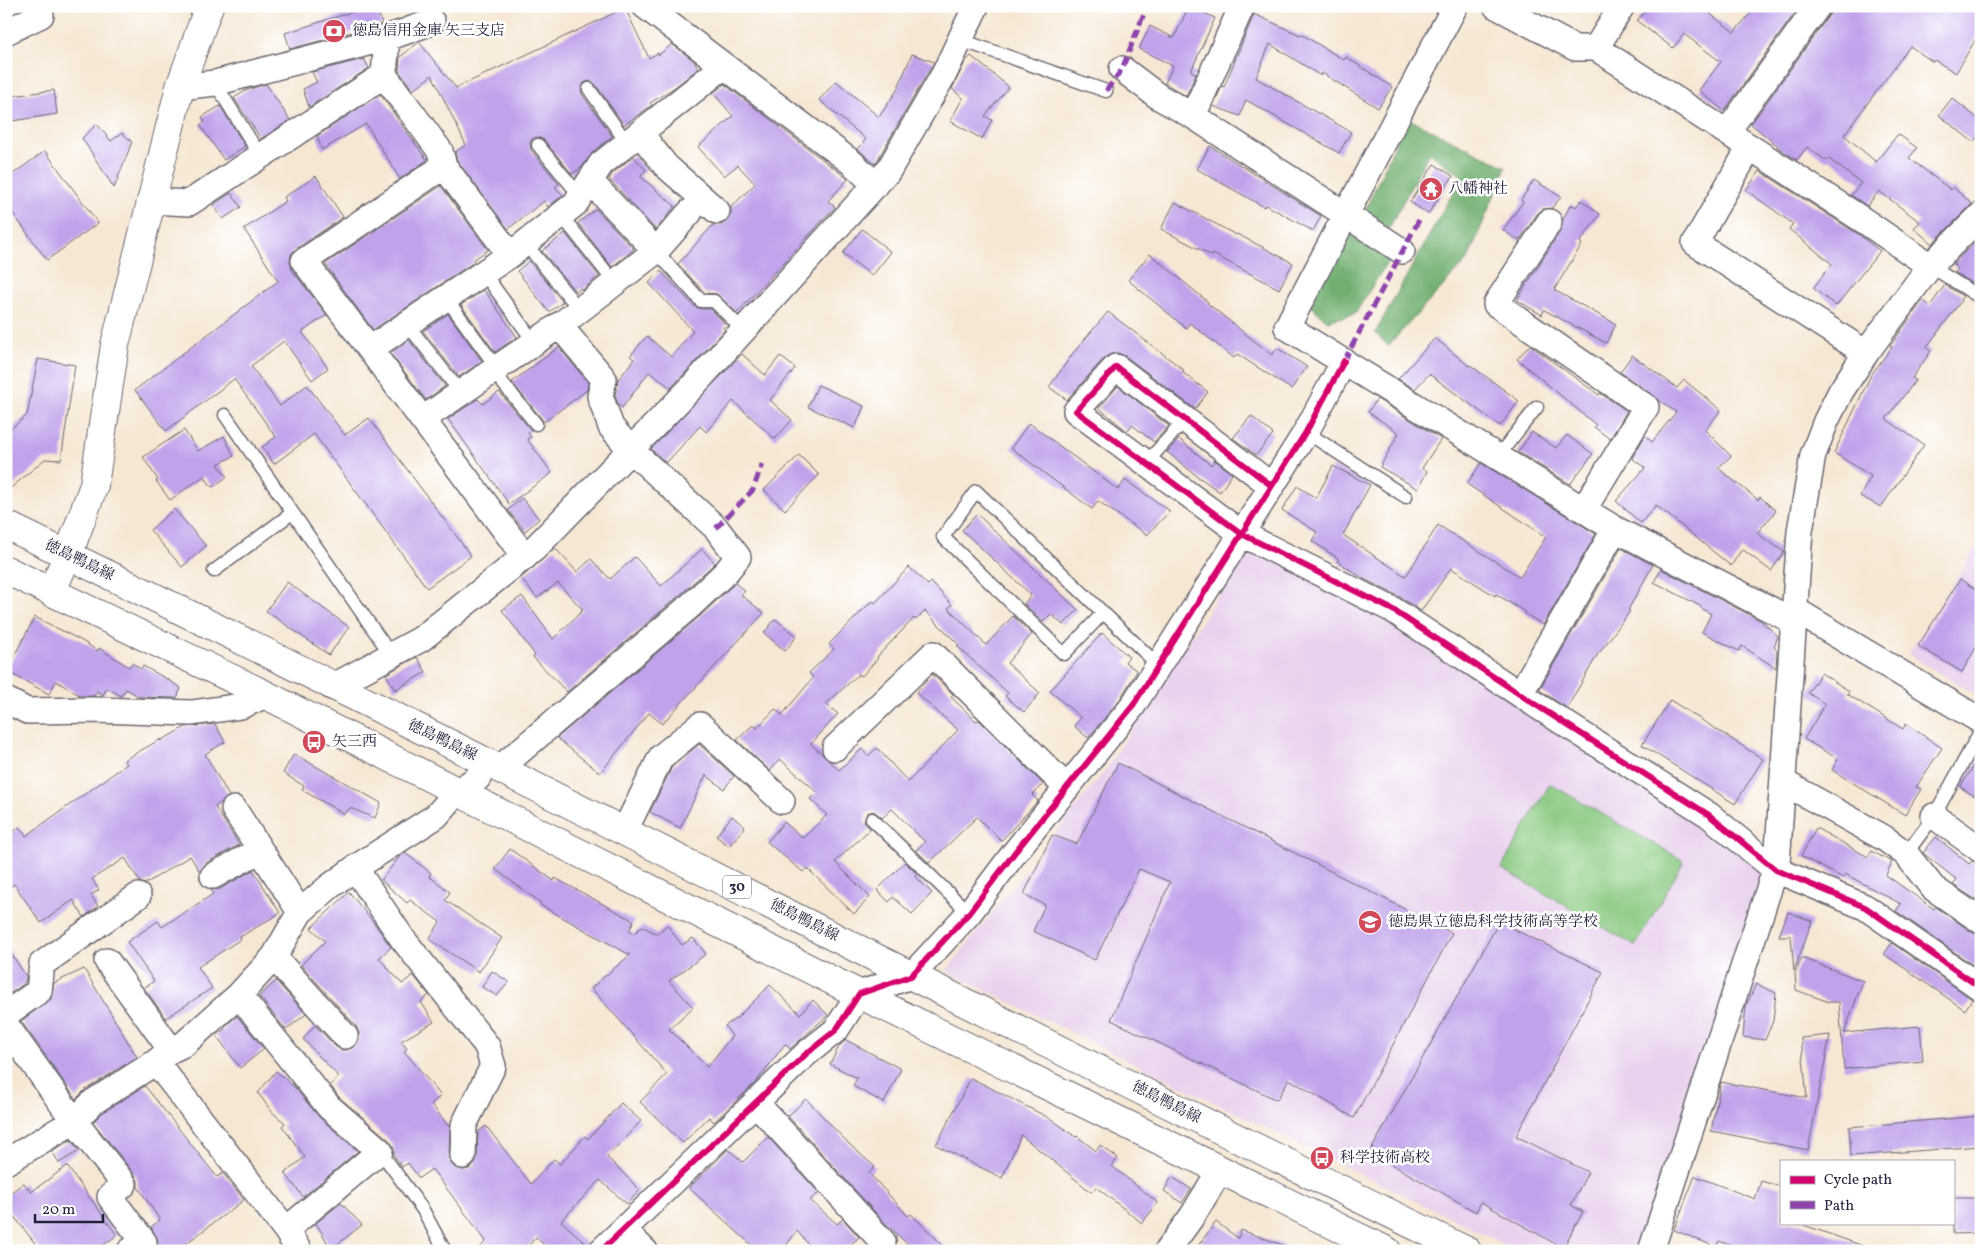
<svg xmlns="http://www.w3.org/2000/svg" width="1987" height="1257" font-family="Vollkorn,'Noto Serif JP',serif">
  <rect width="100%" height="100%" fill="#fff"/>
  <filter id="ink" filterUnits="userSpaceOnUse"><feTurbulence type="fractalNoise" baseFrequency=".02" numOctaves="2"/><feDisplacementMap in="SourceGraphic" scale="10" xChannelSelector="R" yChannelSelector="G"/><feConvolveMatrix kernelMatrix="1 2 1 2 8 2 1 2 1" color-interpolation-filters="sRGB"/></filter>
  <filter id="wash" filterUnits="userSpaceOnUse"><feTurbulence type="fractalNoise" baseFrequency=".0096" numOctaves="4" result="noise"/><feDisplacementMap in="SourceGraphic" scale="20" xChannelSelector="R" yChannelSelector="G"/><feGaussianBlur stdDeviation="1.12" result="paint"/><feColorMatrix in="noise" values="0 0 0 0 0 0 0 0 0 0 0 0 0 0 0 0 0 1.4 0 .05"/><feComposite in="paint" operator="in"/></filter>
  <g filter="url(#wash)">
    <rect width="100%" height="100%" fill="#f6e7d3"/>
    <path fill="#e9d2ed" d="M1981,540V698L1908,654Z
      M1251,544L1408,623L1772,873L1635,1251H1518L946,971L1107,768Z"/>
    <path fill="#8bcb82" stroke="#56765e" d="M1550,784L1684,861L1635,946L1501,868Z"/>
    <path fill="#70af70" stroke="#496856" d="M1407,118L1506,167L1468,259L1388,346L1375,333L1462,176L1429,153L1388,230L1364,213Z
      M1348,232L1390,258L1355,314L1327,321L1308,303Z"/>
    <g id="blocks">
      <path fill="#c0a2eb" d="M371,6H376L382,24L290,49L285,33Z
        M1189,6L1215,18L1191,71L1196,74L1186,96L1165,83L1173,66L1139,49L1150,26L1174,38Z
        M1649,6H1700L1734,32L1757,6H1800L1724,111L1699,90L1721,62L1684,34L1673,48L1637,21Z
        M1832,6H1981V30L1956,73L1934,60L1933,62L1910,46L1844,135L1876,162L1898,134L1917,148L1909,158L1951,190L1953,187L1972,204L1932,244L1914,228L1920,222L1879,191L1867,206L1851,195L1861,183L1829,159L1827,161L1807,147L1797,160L1777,147L1778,146L1751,124L1830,14Z
        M625,8L649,58L658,53L659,55L672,44L693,60L699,68L675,87L650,103L652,105L624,125L595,84L589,81L584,83L581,89L582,94L612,136L592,153L582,167L572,174L544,140L537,137L532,139L530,143L531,150L559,184L555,187L563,195L548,207L544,201L508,229L457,160L455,152L466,145L432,75L413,90L399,71L400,57L419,42L456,88Z
        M1254,14L1300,35L1301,34L1344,60L1346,57L1392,87L1378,108L1322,73L1321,76L1270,44L1256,78L1351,132L1339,153L1246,100L1240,116L1213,106L1222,86L1224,87Z
        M912,54L934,62L875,164L858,149L866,139L819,100L836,81L879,117L897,90Z
        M971,56L1009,87L985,116L992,120L982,139L950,121L963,98L952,89L965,62Z
        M364,59L369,68L309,107L303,89L317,82L312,72Z
        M266,84L290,120L261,139L234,98L247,90Z
        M724,84L848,179L828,201L835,207L737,313L717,294L705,293L678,264L713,225H721L727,221L731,214V207L755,184L738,165L724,176L698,147L733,116L713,93Z
        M54,90L57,114L6,122V97Z
        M380,94L427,160L400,179L366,124L322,150L317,136Z
        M1952,98L1981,121V133L1973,142L1939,115Z
        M220,106L245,146L224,160L200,125L205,122L202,117Z
        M97,124L111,141L122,133L132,142L114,188L82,138Z
        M1210,146L1321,216L1313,231L1266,205L1264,207L1197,169Z
        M45,151L98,223L47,260L6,204V179Z
        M633,156L646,170L640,176L675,206L656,230L609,179L612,174Z
        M1434,164L1453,176L1428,214L1410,202Z
        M1760,171L1858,234L1880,251L1836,306L1813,288L1832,264L1789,229L1793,224L1746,190Z
        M316,176L343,217L296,249L291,254L290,262L292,270L327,315L302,332L328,368L312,380L284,341L251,366L280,406L307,385L345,435L369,418L471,556L427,588L314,434L274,464L262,447L276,437L234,379L166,431L135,390L278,281L244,229L286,201L284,197Z
        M1534,180L1561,197L1552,208L1543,209L1537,214L1519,241L1503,230L1523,202L1521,200Z
        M441,186L488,250L473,260L474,262L373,330L325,264Z
        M231,193L241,207L223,219L213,205Z
        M1581,200L1600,214L1580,242L1582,244L1554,290L1616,324L1606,343L1544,310L1542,315L1517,300L1561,230L1563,219L1571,204L1576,207Z
        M1175,202L1236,235L1237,234L1293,263L1279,289L1213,254L1212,256L1161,229Z
        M596,209L634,249L612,267L578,223Z
        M862,229L891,252L872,276L843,253Z
        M565,233L599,276L582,290L581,288L576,292L542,251Z
        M1976,241L1981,245V275L1973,284L1955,272L1958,269L1953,264Z
        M1150,254L1208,302L1207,303L1272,355L1277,348L1307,367L1291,389L1237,354L1234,358L1190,323L1186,328L1128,280Z
        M529,261L563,302L549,312L517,271Z
        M661,271L695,307L701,309H711L726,325L723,328L725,330L671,388L649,372L622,408L618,404L615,395L618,380L634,359L630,356L647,336L671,357L693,331L649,283Z
        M1945,285L1963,296L1960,300L1961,301L1926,348L1931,351L1912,378L1916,380L1886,419L1924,445L1881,507L1860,496L1871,476L1834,453L1871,375L1892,347L1890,346L1923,300L1930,306Z
        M484,290L517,337L495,352L461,305Z
        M1108,312L1176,364L1184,370L1182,372L1208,392L1195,409L1125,356L1118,353L1111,354L1105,357L1067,400L1049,387L1074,352Z
        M448,314L482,361L459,377L423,331Z
        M1435,338L1469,366L1470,365L1519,401L1500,426L1429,374L1415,389L1398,379Z
        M409,340L445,386L426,400L390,353Z
        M1530,345L1599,395L1600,393L1627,411L1610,439L1594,427L1596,425L1517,359Z
        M559,347L588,383L587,390L544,422L512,382Z
        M742,354L765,375L780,356L795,368L770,400L792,420L775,439L733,401L706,432L700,426L666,463L651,449Z
        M1632,355L1677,388L1684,380L1721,410L1705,430L1731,456L1718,468L1758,500L1760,497L1776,511L1757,533L1784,552L1771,571L1742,549L1731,566L1656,505L1641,523L1616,501L1645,468L1632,458L1645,436L1652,442L1676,412L1620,372Z
        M38,359L75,365L61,460L45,459L6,492V433L27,415Z
        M818,385L864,406L855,428L808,407Z
        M1118,386L1169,426L1154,442L1132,425L1127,431L1099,408Z
        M499,392L531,430L528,433L531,437L527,439L552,473L509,504L448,419L478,399L483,404Z
        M1377,399L1441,439L1422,468L1427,471L1418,489L1380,467L1399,433L1368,412Z
        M1251,416L1273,434L1256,455L1233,438Z
        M1029,423L1118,490L1125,480L1170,511L1147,535L1098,501L1092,509L1011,448Z
        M184,430L198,451L224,436L234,456L218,464L227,477L212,487L204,476L170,500L156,481L158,480L143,457Z
        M1532,432L1556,448L1567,435L1593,454L1570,484L1518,452Z
        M1179,439L1211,465L1215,460L1232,474L1220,492L1197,476L1167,452Z
        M799,455L819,475L785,510L764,490Z
        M1481,463L1596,534L1543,625L1524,613L1525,612L1496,594L1495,596L1451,568L1421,611L1400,597L1364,579L1337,561L1339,559L1312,541L1317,532L1282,510L1297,486L1316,498L1333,466L1370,485L1343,535L1402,574L1406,576L1438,525L1520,577L1546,537L1467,484Z
        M522,498L539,519L525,531L508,510Z
        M174,509L206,546L182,567L150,530Z
        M977,514L1078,610L1063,625L1051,614L1043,622L1024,604L1031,595L962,530Z
        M555,548L577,572L591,559L610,579L635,557L661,586L702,549L715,563L681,594L567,692L533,657L535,655L502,610L522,596L553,639L583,610L558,583L537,598L521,578Z
        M1621,548L1653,565L1628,610L1630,611L1600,652H1599L1567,708L1539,690Z
        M909,567L928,585L931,582L952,605L948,608L986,645L1013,616L1032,634L1007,663L1040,693L1024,712L1005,696L1008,693L957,646L959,645L925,611L916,620L914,618L877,657L878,658L862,676L859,674L826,704L838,714L811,744L839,770L862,749L868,756L877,748L908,782L958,730L916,693L932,674L953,694L951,697L976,721L979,720L1043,784L1032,795L1038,801L1001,841L977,817L929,863L916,850L925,842L892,809L882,818L874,811L867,813L864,821L870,829L835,862L870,897L854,914L807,868L803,872L767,842L784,822L803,838L827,815L810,799L817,792L780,759L770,771L737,740L753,725L757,728L775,709L782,715L813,678L809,673L834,649L829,644L872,601L875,603Z
        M1661,569L1760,620L1778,636L1774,647L1777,651L1776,668L1742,646L1739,651L1702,632L1711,614L1701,608L1702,607L1654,582Z
        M1960,579L1981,593V639L1962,672L1918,646Z
        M287,582L349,627L329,655L266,611Z
        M735,583L745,591L741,595L764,613L662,724L649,713L600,773L557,738L700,616Z
        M35,617L82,641L98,651L99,648L129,667L132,663L141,669L143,666L165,678L181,688L177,698L140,697L126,689L121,696L107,688L103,695L97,691L94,696H81L56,681L49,694L6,671Z
        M775,619L797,636L785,651L764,633Z
        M1102,633L1129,657L1125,662L1137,671L1120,699L1088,738L1074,726L1081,718L1050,691Z
        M417,657L426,672L395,690L386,674Z
        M1821,673L1849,691L1847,694L1903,729L1906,724L1942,748L1916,787L1921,789L1905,815L1832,770L1838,759L1804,739L1825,704L1808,693Z
        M1670,700L1763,759L1735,804L1642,745Z
        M215,724L225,742L205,754L229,796L215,807L239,845L206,863L200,872L190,856L145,884L140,882L125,858L92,879L99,890L91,895L98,906L84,917L73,900L41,923L14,884L6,890V838L19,827L26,836L127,764L124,760L161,739L160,741L185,727Z
        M699,744L734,776L724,789L706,775L680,828L650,812L672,767Z
        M294,754L381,803L375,818L350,808L344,814L302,790L304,786L283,773Z
        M1981,755V800L1960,787Z
        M1118,763L1452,933L1354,1118L1289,1079L1277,1100L1111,1020L1170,882L1139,869L1095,960L1033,931L1045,905L1024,894L1052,835L1077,844Z
        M732,816L745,827L729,846L716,836Z
        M1816,828L1868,857L1871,851L1892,862L1886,875L1934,909L1936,907L1973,933L1981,935V955L1974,966L1896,911L1901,904L1845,874L1843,878L1801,856Z
        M1936,837L1969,864L1972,861L1981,864V903L1953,885L1957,880L1923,853Z
        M510,849L554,881L555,878L634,921L629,931L634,934L642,926L657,934L667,925L682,945L693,938L706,954L669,981L693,1007L669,1029L707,1067L732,1036L725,1026L738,1017L770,985L800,1014L813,1000L828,1015L790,1049L785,1044L756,1082L714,1122L709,1117L683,1143L640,1102L667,1074L591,988L630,955L540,905L541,903L495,869Z
        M405,853L431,873L429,876L450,892L445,900L502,938L479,972L429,939L440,922L410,900L407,903L381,880L400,856Z
        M905,862L917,874L915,876L932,893L912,914L893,897L889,902L877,890Z
        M253,870L280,913L240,937L241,939L198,967L212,988L166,1018L144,988L154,981L127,942L158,921L162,927L213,894L211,890L220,889Z
        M349,892L374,923L391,947L379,958L402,984L413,975L429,995L421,1002L434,1022L401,1041L407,1049L404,1051L441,1096L431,1104L450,1128L449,1156L450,1162L455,1168L463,1170L469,1169L475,1164L477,1156L478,1132L486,1126L531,1184L554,1159L560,1164L585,1136L588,1139L621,1103L641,1121L607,1157L640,1190L627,1204L600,1180L561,1221L588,1245L587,1251H550L536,1237L524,1251H477L486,1241L432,1169L419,1178L408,1163L402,1167L394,1155V1147L389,1140L339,1097L330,1085L339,1077L303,1039L315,1025L335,1046L341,1050H347L355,1046L359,1040V1033L356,1026L301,965L325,941L311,928Z
        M1788,912L1812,921L1794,971L1791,936H1779Z
        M1499,922L1603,972L1516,1136L1588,1172L1571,1205L1583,1212L1563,1248L1481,1202L1476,1212L1370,1152Z
        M1892,943L1972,999L1965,1010L1884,954Z
        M6,946L26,976L25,983L11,993L6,986Z
        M1802,958L1863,981L1844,1033L1920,1026L1923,1061L1844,1069L1839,1002H1829L1796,990L1795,973Z
        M84,969L137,1057L85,1090L76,1099L21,1021L51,999L54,983Z
        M492,971L509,982L497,996L482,987Z
        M276,981L306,1014L286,1030L259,996Z
        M1756,984L1776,993L1773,1021L1765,1040L1743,1037L1746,1006Z
        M237,1016L264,1049L240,1068L216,1035L225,1029L224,1027Z
        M1830,1035L1808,1150L1711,1131L1721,1082L1807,1098L1801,1038Z
        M846,1040L901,1069L884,1103L853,1086L857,1078L830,1064L840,1045Z
        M6,1050L14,1061L6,1066Z
        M276,1071L295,1088L320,1118L358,1151L303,1197L285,1173L305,1157L282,1126L285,1123L272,1112L258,1093Z
        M971,1078L1051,1119L1076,1137L1077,1136L1096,1151L1100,1145L1118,1158L1112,1166L1158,1203L1142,1223L1096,1187L1091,1192L1021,1135L1002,1178L936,1145Z
        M145,1086L217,1177L223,1173L244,1200L176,1251H160L157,1247L158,1240L151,1227L160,1220L138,1187V1181L135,1175L93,1122L102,1113Z
        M806,1099L849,1144L875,1167L869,1173L908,1216L911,1214L949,1251H915L884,1222L788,1116Z
        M1981,1116V1146L1851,1156L1849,1127Z
        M768,1137L819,1193L810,1200L837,1224L843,1219L859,1237L844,1251H814L797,1231L782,1251H758L689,1188L728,1149L743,1162Z
        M71,1140L79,1151L59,1163L52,1151Z
        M67,1166L117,1235L96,1251H41L6,1206V1196L24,1183L31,1192Z
        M1695,1176L1755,1199L1761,1181L1781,1187V1223H1798L1869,1248V1251H1746L1719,1241L1716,1247L1674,1230Z
        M1172,1177L1191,1189L1182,1203L1164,1191Z
        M1953,1198H1980L1981,1233L1953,1234Z
        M341,1203L362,1225L331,1249L316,1223Z
        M1216,1222L1238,1238L1241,1230L1291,1248V1251H1194Z"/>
    </g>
  </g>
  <g filter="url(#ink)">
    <use href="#blocks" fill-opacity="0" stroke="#6c6770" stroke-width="1"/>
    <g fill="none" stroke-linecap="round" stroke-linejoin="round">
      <g stroke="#6c6770" stroke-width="15">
        <path id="lane" d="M961,40L1106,91
          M215,83L261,157
          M589,89L627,143
          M538,145L580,196
          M561,215L615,283
          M525,243L580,310
          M656,251L701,301H714L744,331
          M1930,266L1981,298
          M483,272L534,342
          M446,298L497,368
          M407,324L461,393
          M493,371L536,424
          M225,415L391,655
          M1306,432L1406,497
          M1498,456L1537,407
          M1146,463L1185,420
          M214,571L292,513
          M1103,613L1064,654L943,537L976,491L1159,666
          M872,819L969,913
          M1906,854L1934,816L1981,730
          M380,1151L423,1210L445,1251"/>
      </g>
      <g stroke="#6c6770" stroke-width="28">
        <path id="street" d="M645,6L851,162L876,185
          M1455,6L1287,327L1615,529L1795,622
          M1496,6L1575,48H1596L1866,222L1930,266
          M6,32L41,15L35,6
          M387,38L432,22
          M1596,48L1622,6
          M1122,69L1159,97L1193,116L1402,251
          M180,87L215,83L387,38L384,75
          M1193,116L1242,6
          M1727,132L1818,6
          M640,133L666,166L717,211
          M1750,147L1695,243L1866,353
          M444,166L304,261L525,557
          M151,201L189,203L384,75L440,151L444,166L510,255L575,204L601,164L724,66
          M1549,222L1496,304L1646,407L1584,509
          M656,251L690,212
          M370,349L510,255
          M423,419L564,322L656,251L590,181
          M1272,486L1116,367L1076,411L1242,534L1393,610L1539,707L1709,815L1776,870L1865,907L1981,988
          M1795,610L1981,721
          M332,687L421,639L534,549L691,388L888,171L944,74L976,6
          M1520,694L1615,529
          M6,700L27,711L95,710L192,713L241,706L266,695
          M835,748L933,654L1067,788
          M499,769L691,605L726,572L738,557L716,528L631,450L611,427L600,396L604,379L559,325
          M1783,782L1884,838L1906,854L1933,888L1981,921
          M234,809L300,912
          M1934,816L1981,850
          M625,830L661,757L700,725L782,801
          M355,868L402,938L487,1046L493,1066L464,1125L463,1156
          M213,876L260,850
          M274,957L345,1036
          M107,961L171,1050
          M239,995L329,1107L380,1151L286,1230
          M6,1014L39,991L42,964L138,896
          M6,1025L74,1121L124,1184L110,1197L144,1242L130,1251
          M156,1062L286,1230L299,1251
          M756,1103L883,1242
          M6,1162L74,1121L93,1102L156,1062L171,1050L184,1044L239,995L274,957L300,912L329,887L355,868L436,816L458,791L478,778L485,762
          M623,1230L645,1251
          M601,1251L807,1053L836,1030L859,994L911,976L969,913L1015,852L1132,707L1306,432L1344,361
          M1167,1251L1193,1215L1220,1170
          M1651,1251L1777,864L1800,531L1813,455L1826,421L1841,391L1866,353L1930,266L1981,215"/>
      </g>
      <g stroke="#6c6770" stroke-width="30">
        <path id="secondary" d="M51,592L68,555L94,485L115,345L180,87L209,6"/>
      </g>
      <g stroke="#6c6770" stroke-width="30">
        <path id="primary" d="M6,525C496,762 978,1014 1467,1251
          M6,570L266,695L859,994L1387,1251"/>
      </g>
      <use href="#lane" stroke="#fff" stroke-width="12"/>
      <use href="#street" stroke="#fff" stroke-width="25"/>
      <use href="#secondary" stroke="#fff" stroke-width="28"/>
      <use href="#primary" stroke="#fff" stroke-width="28"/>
      <path stroke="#8e44ad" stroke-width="5" stroke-dasharray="10 5" stroke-linecap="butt" d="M1106,91L1122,69L1147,6
        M1344,361L1419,220
        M716,528L753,490L762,464"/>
      <g stroke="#fff" stroke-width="9">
        <path id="cycleway" d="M1272,486L1116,367L1076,411L1242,534L1393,610L1539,707L1709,815L1776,870L1865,907L1981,988
          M601,1251L807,1053L836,1030L859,994L911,976L969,913L1015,852L1132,707L1306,432L1344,361"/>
      </g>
      <use href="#cycleway" stroke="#d6006c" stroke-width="6"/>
    </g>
  </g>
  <defs>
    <g id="bank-disc" transform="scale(1.25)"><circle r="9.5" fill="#d1495b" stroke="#fff"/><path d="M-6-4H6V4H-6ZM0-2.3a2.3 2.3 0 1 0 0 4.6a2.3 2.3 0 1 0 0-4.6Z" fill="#fff"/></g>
    <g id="temple-disc" transform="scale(1.25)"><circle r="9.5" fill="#d1495b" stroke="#fff"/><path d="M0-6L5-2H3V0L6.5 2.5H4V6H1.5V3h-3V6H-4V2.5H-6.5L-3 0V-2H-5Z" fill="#fff"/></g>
    <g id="bus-disc" transform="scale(1.25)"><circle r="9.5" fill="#d1495b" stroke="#fff"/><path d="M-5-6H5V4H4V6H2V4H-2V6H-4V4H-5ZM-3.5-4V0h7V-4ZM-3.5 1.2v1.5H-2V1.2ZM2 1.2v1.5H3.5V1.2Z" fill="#fff"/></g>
    <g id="school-disc" transform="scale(1.25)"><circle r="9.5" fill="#d1495b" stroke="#fff"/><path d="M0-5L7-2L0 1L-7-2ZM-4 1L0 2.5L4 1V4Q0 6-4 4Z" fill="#fff"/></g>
  </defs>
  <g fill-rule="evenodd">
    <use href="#bank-disc" x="334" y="31"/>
    <use href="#temple-disc" x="1431" y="189"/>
    <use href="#bus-disc" x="314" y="742"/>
    <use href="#school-disc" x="1370" y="922"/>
    <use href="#bus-disc" x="1322" y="1158"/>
  </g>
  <g text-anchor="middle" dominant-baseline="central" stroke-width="5" stroke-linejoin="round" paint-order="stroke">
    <rect fill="#fff" stroke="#646476" stroke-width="1" x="723" y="875.5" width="28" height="23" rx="4"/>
    <g font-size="14" font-weight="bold" fill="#22223b">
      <text x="737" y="887">30</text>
    </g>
    <g font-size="15" fill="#22223b" stroke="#fff" text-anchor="start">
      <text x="352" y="31">徳島信用金庫 矢三支店</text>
      <text x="1448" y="189">八幡神社</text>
      <text x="332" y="742">矢三西</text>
      <text x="1388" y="922">徳島県立徳島科学技術高等学校</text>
      <text x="1340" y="1158">科学技術高校</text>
    </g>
    <g font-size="15" fill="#22223b" stroke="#fff">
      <text transform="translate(79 561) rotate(26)">徳島鴨島線</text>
      <text transform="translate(442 741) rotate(26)">徳島鴨島線</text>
      <text transform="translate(804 921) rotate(27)">徳島鴨島線</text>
      <text transform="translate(1166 1103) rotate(27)">徳島鴨島線</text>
    </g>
  </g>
  <rect width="1987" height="1257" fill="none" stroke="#fff" stroke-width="25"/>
  <rect x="1780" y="1160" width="175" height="65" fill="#ffffff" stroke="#a7a7b1"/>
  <rect x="1790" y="1176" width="25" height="8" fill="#d6006c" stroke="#a7a7b1"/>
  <text x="1824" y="1184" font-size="15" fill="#22223b">Cycle path</text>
  <rect x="1790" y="1201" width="25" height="8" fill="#8e44ad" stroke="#a7a7b1"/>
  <text x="1824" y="1210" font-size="15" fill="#22223b">Path</text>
  <path d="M35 1214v8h68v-8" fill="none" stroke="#22223b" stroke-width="2.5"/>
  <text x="42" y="1214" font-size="15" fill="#22223b" stroke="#ffffff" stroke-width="4" paint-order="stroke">20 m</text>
</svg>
